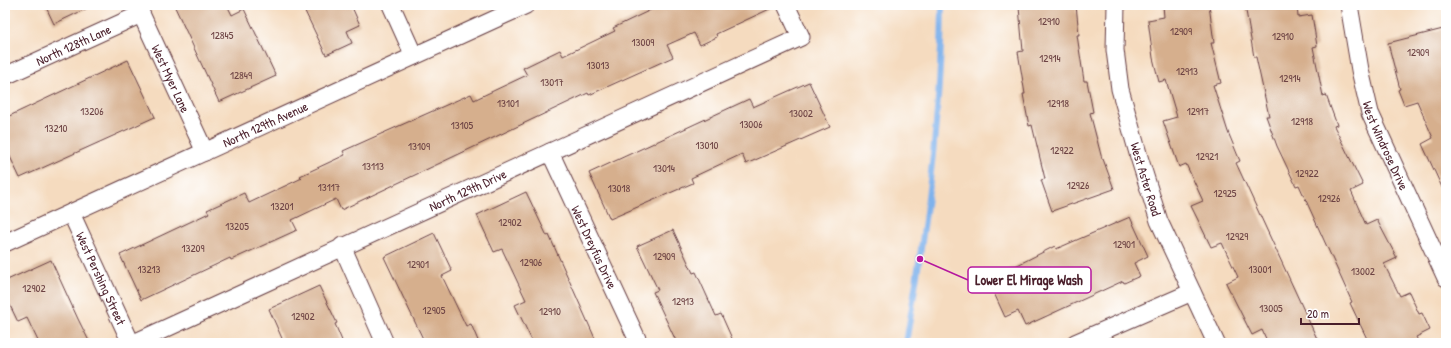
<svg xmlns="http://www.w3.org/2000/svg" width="1451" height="348" font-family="'Patrick Hand',sans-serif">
	<rect width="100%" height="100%" fill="#fff"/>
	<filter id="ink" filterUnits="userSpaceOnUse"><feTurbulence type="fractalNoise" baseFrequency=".025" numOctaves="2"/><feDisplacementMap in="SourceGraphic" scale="8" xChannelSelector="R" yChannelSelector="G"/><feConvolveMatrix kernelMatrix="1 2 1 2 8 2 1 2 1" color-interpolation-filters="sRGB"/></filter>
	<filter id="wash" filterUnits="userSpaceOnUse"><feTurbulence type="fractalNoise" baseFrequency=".012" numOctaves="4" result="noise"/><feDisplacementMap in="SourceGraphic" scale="16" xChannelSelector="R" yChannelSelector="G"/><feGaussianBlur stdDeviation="0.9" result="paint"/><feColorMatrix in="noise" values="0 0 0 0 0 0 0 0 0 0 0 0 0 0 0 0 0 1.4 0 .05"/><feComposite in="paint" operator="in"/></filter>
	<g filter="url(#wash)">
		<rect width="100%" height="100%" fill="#f5dbbf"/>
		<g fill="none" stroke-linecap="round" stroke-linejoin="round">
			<path stroke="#7fb2ec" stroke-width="6" d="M906 343C925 231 941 118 942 5"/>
		</g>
		<g id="blocks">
			<g fill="#d6af8d">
				<path d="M45 5H94L54 24Z"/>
				<path d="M174 5H227L232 15 244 9 276 76 219 102Z"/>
				<path d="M302 5H351L360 25 347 31 352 43 326 55Z"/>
				<path d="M661 5 776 6 716 34 717 37 700 45 694 33 667 45 673 57 589 95 588 93 341 210 336 199 292 220 297 230 231 260 230 258 141 300 120 255 209 213 207 210 244 193 249 203 302 178 300 176 345 155 343 151 381 134 471 94 474 100 527 75 523 68 560 50 563 56 615 31 613 28Z"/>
				<path d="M1043 5H1076L1079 35H1077L1084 81H1087L1093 112 1090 113 1102 159H1103L1114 189 1052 211 1041 180 1045 179 1032 125 1029 126 1023 94H1025L1018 52 1023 51 1019 7Z"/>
				<path d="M1163 5H1209L1214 43H1211L1221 83 1213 85 1228 132 1240 161 1236 163 1319 343H1268L1262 330 1252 335 1226 283 1238 277 1222 243 1211 247 1199 222 1191 206 1203 201 1186 164 1179 167 1163 121 1177 117 1166 80 1159 82 1153 58 1148 20 1164 17Z"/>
				<path d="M1245 5H1297L1298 17 1312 15 1317 46 1313 47 1323 96 1326 95 1337 125 1334 126 1363 185 1351 191 1366 225 1377 220 1397 258 1384 264 1400 296 1409 292 1419 314 1422 313 1430 330 1416 337 1419 343H1369L1350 303 1352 302 1299 185 1296 186 1277 146 1266 116H1269L1256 57H1254Z"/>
				<path d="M1443 29 1446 41V196L1422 144 1433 138 1417 101 1404 105 1398 90 1400 89 1388 43Z"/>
				<path d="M128 60 155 117 20 178 5 146V118Z"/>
				<path d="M809 82 830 127 746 164 742 154 691 178 693 183 610 219 589 173 749 99 753 107Z"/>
				<path d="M526 192 547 236 549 235 597 343H533L515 305 526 300 502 249 494 252 477 215Z"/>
				<path d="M1130 217 1148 256 1134 263 1140 276 1124 283 1123 281 1025 326 1018 311 1005 317 988 280 1055 246 1056 249Z"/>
				<path d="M673 230 693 273 696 272 716 316 721 314 734 343H677L653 292 658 290 637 246Z"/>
				<path d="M434 233 452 271 442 276 466 326 471 324 479 343H425L384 257Z"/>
				<path d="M51 260 78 319 90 343H39L27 318 18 322 5 295V281Z"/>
				<path d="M319 286 337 323 335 324 343 343H284L269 309Z"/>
			</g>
		</g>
	</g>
	<g filter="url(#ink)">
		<use href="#blocks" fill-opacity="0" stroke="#643b41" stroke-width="1"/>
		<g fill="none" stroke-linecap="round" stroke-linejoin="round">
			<g stroke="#643b41" stroke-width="19">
				<g id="minor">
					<path id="s1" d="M137 5 205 152"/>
					<path d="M391 5 414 56"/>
					<path id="s2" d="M1116 5 1115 50 1120 89 1139 157 1159 221 1216 343"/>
					<path id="s3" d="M1349 5 1360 70 1370 113 1446 278"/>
					<path id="s4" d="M5 76 141 14"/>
					<path id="s5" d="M550 152 639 343"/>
					<path id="s6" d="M71 213 131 343"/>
					<path id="s7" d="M5 243 526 5"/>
					<path d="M342 246 385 343"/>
					<path id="s8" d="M134 343 801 37 786 5"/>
					<path d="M1075 343 1192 292"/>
				</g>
			</g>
			<use href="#minor" stroke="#fff" stroke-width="17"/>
		</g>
	</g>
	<g text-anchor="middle" stroke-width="4" stroke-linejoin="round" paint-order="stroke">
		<g font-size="11" fill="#6d4344">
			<text x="1049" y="25">12910</text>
			<text x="1181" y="35">12909</text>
			<text x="222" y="39">12845</text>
			<text x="1283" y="40">12910</text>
			<text x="643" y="46">13009</text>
			<text x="1418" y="56">12909</text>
			<text x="1050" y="62">12914</text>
			<text x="598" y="69">13013</text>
			<text x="1187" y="75">12913</text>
			<text x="241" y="79">12849</text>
			<text x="1290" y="82">12914</text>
			<text x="552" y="86">13017</text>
			<text x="508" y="107">13101</text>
			<text x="1058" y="107">12918</text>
			<text x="92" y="115">13206</text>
			<text x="1198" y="115">12917</text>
			<text x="801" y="117">13002</text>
			<text x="1302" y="125">12918</text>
			<text x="751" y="128">13006</text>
			<text x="462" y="129">13105</text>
			<text x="56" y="132">13210</text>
			<text x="707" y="149">13010</text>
			<text x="419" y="150">13109</text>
			<text x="1062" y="154">12922</text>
			<text x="1207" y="160">12921</text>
			<text x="373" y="170">13113</text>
			<text x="664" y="172">13014</text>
			<text x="1307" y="177">12922</text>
			<text x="1078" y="189">12926</text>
			<text x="329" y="191">13117</text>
			<text x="619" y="192">13018</text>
			<text x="1225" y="197">12925</text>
			<text x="1329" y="202">12926</text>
			<text x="282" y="210">13201</text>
			<text x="510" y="226">12902</text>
			<text x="237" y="230">13205</text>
			<text x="1237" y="240">12929</text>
			<text x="1124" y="248">12901</text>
			<text x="193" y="252">13209</text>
			<text x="664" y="260">12909</text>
			<text x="531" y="266">12906</text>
			<text x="418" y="268">12901</text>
			<text x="149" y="273">13213</text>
			<text x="1260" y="273">13001</text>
			<text x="1363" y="275">13002</text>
			<text x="34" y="292">12902</text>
			<text x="683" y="305">12913</text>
			<text x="1271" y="312">13005</text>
			<text x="434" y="314">12905</text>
			<text x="550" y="315">12910</text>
			<text x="303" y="320">12902</text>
		</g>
		<g font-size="13" fill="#4a1f2b" stroke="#fff">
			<text dy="5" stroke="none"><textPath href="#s4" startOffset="75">North 128th Lane</textPath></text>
			<text dy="5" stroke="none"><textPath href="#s1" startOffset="81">West Myer Lane</textPath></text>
			<text dy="5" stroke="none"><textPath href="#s7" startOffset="286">North 129th Avenue</textPath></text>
			<text dy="5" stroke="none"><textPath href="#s3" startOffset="146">West Windrose Drive</textPath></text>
			<text dy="5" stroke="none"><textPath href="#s2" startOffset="178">West Aster Road</textPath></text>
			<text dy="5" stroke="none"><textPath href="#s8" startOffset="367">North 129th Drive</textPath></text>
			<text dy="5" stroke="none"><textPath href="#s5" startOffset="105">West Dreyfus Drive</textPath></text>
			<text dy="5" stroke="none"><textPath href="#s6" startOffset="72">West Pershing Street</textPath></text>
		</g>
	</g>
	<path fill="none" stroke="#b5179e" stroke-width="1.5" d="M920 259L968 280"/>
	<circle fill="#b5179e" stroke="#fff" stroke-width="1.5" cx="920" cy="259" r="4"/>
	<rect fill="#fff" stroke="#b5179e" stroke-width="1.5" x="968" y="267" width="123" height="26" rx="4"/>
	<g font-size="14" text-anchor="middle" font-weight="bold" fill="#4a1f2b">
		<text x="1029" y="285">Lower El Mirage Wash</text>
	</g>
	<rect width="1451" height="348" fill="none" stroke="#fff" stroke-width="20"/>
	<path d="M1301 318v6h58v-6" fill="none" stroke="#4a1f2b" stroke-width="2"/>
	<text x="1307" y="318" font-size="12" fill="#4a1f2b" stroke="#ffffff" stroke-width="3" paint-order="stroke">20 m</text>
</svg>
